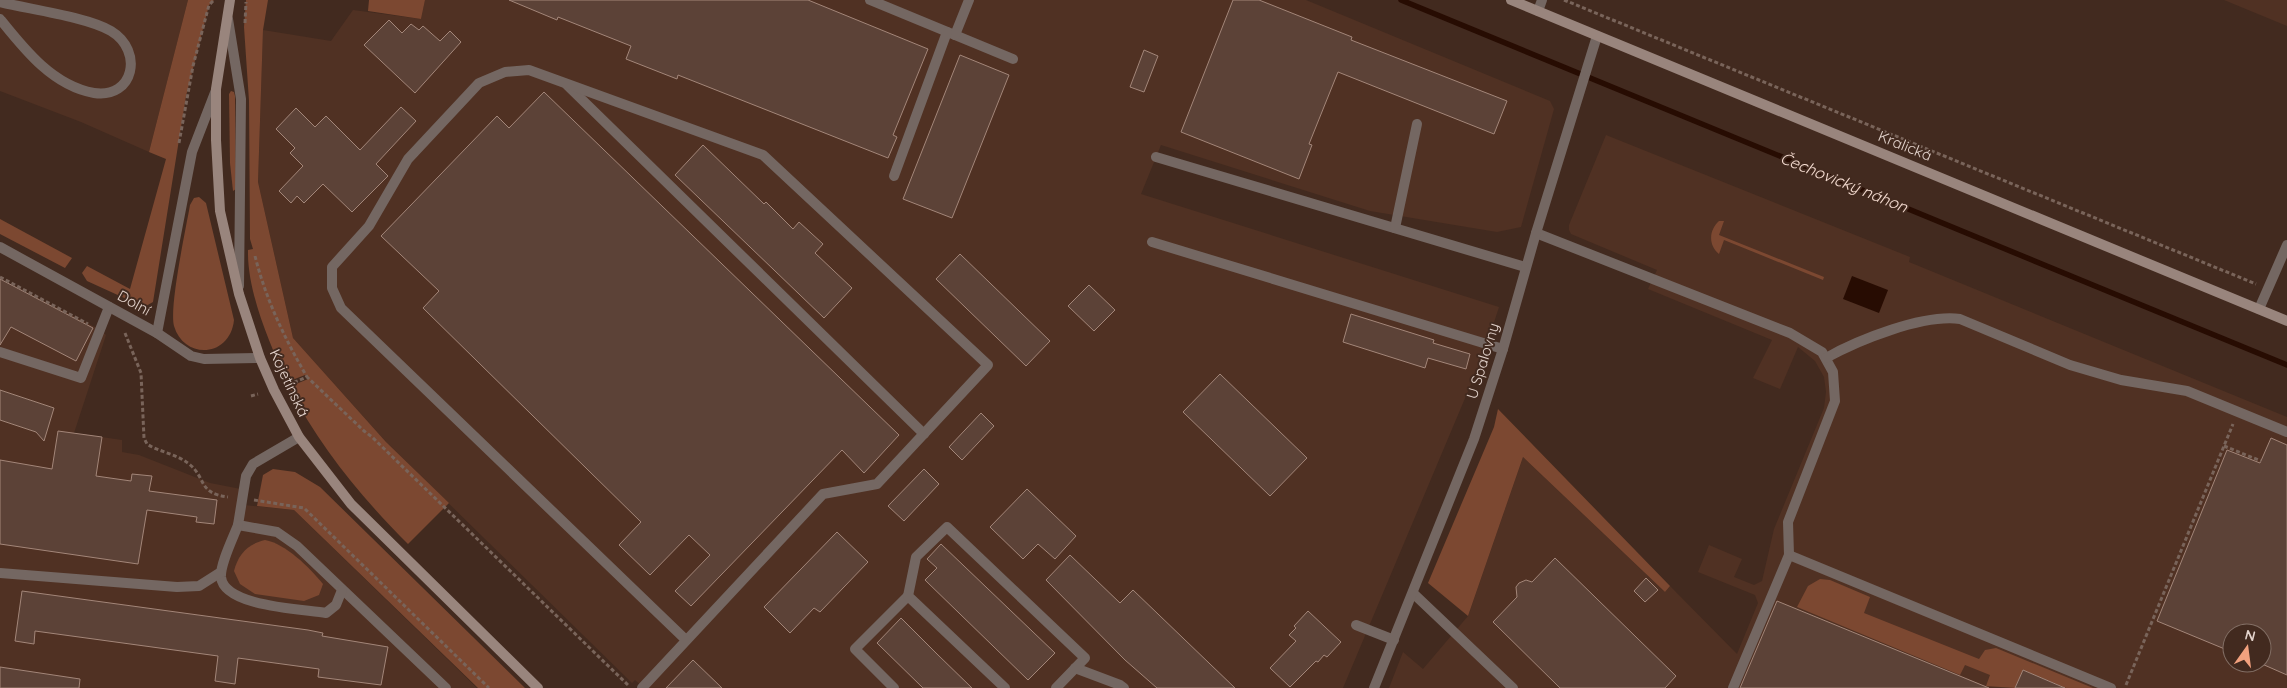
<svg xmlns="http://www.w3.org/2000/svg" width="2287" height="688" font-family="Quicksand,sans-serif">
	<rect width="100%" height="100%" fill="#422a1f"/>
	<g fill="#503123" fill-rule="evenodd">
		<path d="M0 0H188L149 152 81 122 0 91Z"/>
		<path d="M425 0H1306L1550 101 1554 109 1521 227 1497 232 1370 211 1161 145 1141 194 1499 307 1474 384H1471L1343 688H644L635 680 632 683 386 442 293 338 258 182 263 30 331 41 353 10 421 19Z"/>
		<path d="M2224 0H2287V26Z"/>
		<path d="M1606 135 1910 257 1909 262 2287 417V688H1389L1403 652 1423 669 1468 616 1523 457 1665 592 1670 586 1737 654 1758 603 1755 595 1698 572 1709 545 1742 559 1734 577 1754 585 1762 581 1774 529 1824 408 1826 392 1824 377 1815 361 1798 347 1780 389 1753 378 1772 340 1648 289 1657 270 1571 234 1569 230V225ZM2232 633H2262V663H2232Z"/>
		<path d="M0 279 101 330 106 335 74 433 122 440V452L139 455 210 483 246 490 244 505 294 510 477 688H0Z"/>
	</g>
	<g fill="#7c4831">
		<path d="M188 0H214L209 5 186 96 153 302 144 307 87 281 82 273 87 266 130 289 166 159 149 152Z"/>
		<path d="M246 0H268L263 30 258 182 293 338 386 442 449 503 408 544C361 497 319 446 289 387L308 379 305 375 287 382C270 344 247 292 248 250L253 249 250 239 249 101 244 27Z"/>
		<path d="M369 0H425L421 19 368 11Z"/>
		<path d="M231 91 234 92 235 96 236 189 233 191 230 163 229 94Z"/>
		<path d="M199 197 206 203 234 320C230 358 184 360 174 326 169 307 186 228 190 205L194 198Z"/>
		<path d="M0 219 72 258 65 268 0 234Z"/>
		<path d="M1719 221H1724L1719 235 1824 277 1823 280 1724 240 1719 254C1708 245 1709 230 1719 221Z"/>
		<path d="M1498 409 1670 586 1665 592 1523 457 1468 616 1428 583 1494 427Z"/>
		<path d="M273 469 295 472 320 487 525 688H478L294 510 257 506 263 475Z"/>
		<path d="M265 540C286 544 309 567 323 584L319 595 304 601 255 594 240 584 234 571C238 555 247 544 265 540Z"/>
		<path d="M1820 579 1830 580 1870 597 1864 613 1979 659 1985 650 1996 648 2093 688H2066L2023 670 2015 688 1986 686 1990 675 1965 665 1960 675 1797 607 1808 586Z"/>
	</g>
	<path fill="#270c02" d="M1852 276 1888 290 1879 313 1843 299Z"/>
	<g fill="none" stroke-linecap="round" stroke-linejoin="round">
		<path stroke="#270c02" stroke-width="5.5" d="M1401 0 2287 365"/>
	</g>
	<g fill="#5c4237" stroke="#a38679">
		<path d="M509 0H808L928 49 893 135 897 137 888 158 678 75 677 79 626 59 631 46 558 17 557 20Z"/>
		<path d="M1233 0H1259L1352 37 1351 40 1507 101 1494 134 1338 72 1309 144 1312 145 1299 179 1181 132Z"/>
		<path d="M389 20 402 33 411 24 419 30 423 26 440 41 450 31 461 42 415 93 364 45Z"/>
		<path d="M1144 50 1158 56 1144 92 1130 87Z"/>
		<path d="M960 55 1009 75 952 218 903 199Z"/>
		<path d="M544 92 899 435 864 473 842 450 691 606 675 591 710 555 689 535 650 575 619 545 641 522 423 308 439 291 381 236 497 116 509 128Z"/>
		<path d="M401 107 416 121 376 164 388 176 352 212 323 184 304 203 297 196 291 203 279 191 303 166 290 153 295 148 276 129 296 108 315 127 326 116 360 150Z"/>
		<path d="M703 145 764 204 766 202 793 229 799 222 823 244 815 253 852 288 824 318 675 175Z"/>
		<path d="M960 254 1050 341 1026 366 936 279Z"/>
		<path d="M0 279 93 328 76 361 11 327 0 345Z"/>
		<path d="M1089 285 1115 310 1094 331 1068 306Z"/>
		<path d="M1351 314 1434 340 1433 343 1470 354 1466 369 1428 358 1425 368 1343 342Z"/>
		<path d="M1220 374 1307 458 1270 496 1183 412Z"/>
		<path d="M0 390 54 408 44 441 36 432 0 420Z"/>
		<path d="M981 413 994 426 962 460 949 447Z"/>
		<path d="M58 431 102 437 96 476 131 481 132 474 152 476 149 491 217 500 214 524 196 522 197 517 147 510 138 564 0 544V460L52 469Z"/>
		<path d="M2271 438 2287 445V675L2262 664V633H2232V652L2157 621 2227 450 2260 463Z"/>
		<path d="M924 469 939 484 904 521 888 506Z"/>
		<path d="M1027 489 1076 536 1055 559 1038 544 1023 559 990 527Z"/>
		<path d="M837 532 868 562 820 612 814 608 790 633 764 607Z"/>
		<path d="M941 544 1055 653 1028 680 925 580 937 568 927 559Z"/>
		<path d="M1070 555 1120 603 1133 590 1235 688H1157L1125 660 1046 580Z"/>
		<path d="M1555 558 1676 676 1665 688H1560L1493 622 1517 597 1516 587 1519 583 1526 580 1532 582Z"/>
		<path d="M1646 578 1658 590 1645 602 1634 591Z"/>
		<path d="M22 591 308 630 323 633 322 636 388 647 381 685 318 677 319 669 238 658 235 684 215 681 218 656 35 631 34 644 15 641Z"/>
		<path d="M1777 601 1989 688H1740Z"/>
		<path d="M1308 611 1341 642 1327 657 1324 655 1318 662 1316 661 1290 687 1270 668 1296 641 1289 635 1296 628 1294 626Z"/>
		<path d="M901 618 937 654 972 688H923L877 643Z"/>
		<path d="M693 660 722 688H666Z"/>
		<path d="M0 667 80 679 79 688H0Z"/>
		<path d="M2023 670 2065 688H2015Z"/>
	</g>
	<g fill="none" stroke-linecap="round" stroke-linejoin="round">
		<g stroke="#79645a" stroke-width="3" stroke-dasharray="4 2.5" stroke-linecap="butt">
			<path d="M1564 0 2256 284"/>
			<path d="M245 23 246 2"/>
			<path d="M179 143 193 66 209 5 214 0"/>
			<path d="M255 256C266 300 285 339 307 377"/>
			<path d="M0 277 88 324"/>
			<path d="M125 333 141 373 144 438 147 444C159 452 177 454 189 464 207 478 197 493 228 497"/>
			<path d="M288 385 307 377 364 431 372 437 629 686"/>
			<path d="M251 396 258 394"/>
			<path d="M2224 446 2261 461"/>
			<path d="M254 500 304 508 489 688"/>
			<path d="M2126 685 2233 424"/>
		</g>
		<g stroke="#746762" stroke-width="10">
			<path d="M870 0 1013 59"/>
			<path d="M0 2C28 9 88 17 111 31 144 51 134 99 94 93 53 86 24 49 0 19"/>
			<path d="M1538 11 1542 0"/>
			<path d="M228 19 241 99 239 286"/>
			<path d="M955 35 969 0"/>
			<path d="M567 85 924 434"/>
			<path d="M1156 157 1525 267"/>
			<path d="M894 176 947 32"/>
			<path d="M1395 228 1417 124"/>
			<path d="M1536 233 1790 333 1822 352 1833 372 1835 401 1788 522 1789 555 1733 688"/>
			<path d="M1152 242 1503 349"/>
			<path d="M2259 309 2287 245"/>
			<path d="M157 333 192 152 216 90"/>
			<path d="M0 352 81 378 109 307"/>
			<path d="M1826 358C1858 340 1923 314 1960 319L2070 365 2121 380 2187 391 2287 432"/>
			<path d="M299 437 253 464 246 476 238 525 277 532 297 546 446 688"/>
			<path d="M238 525C233 538 220 564 221 577 224 607 303 609 326 613L336 605 342 590"/>
			<path d="M1789 555 2111 688"/>
			<path d="M0 573 177 587 199 586 221 572"/>
			<path d="M1413 593 1513 688"/>
			<path d="M1356 625 1394 640"/>
			<path d="M1075 668 1120 685 1124 688"/>
			<path d="M642 688 823 494 877 484 988 365 763 155 529 70 505 72 479 83 408 159 369 226 332 267V288L341 308 686 640"/>
			<path d="M894 688 855 649 908 596"/>
			<path d="M1005 688 908 596 916 557 947 527 1085 658 1056 688"/>
		</g>
		<g stroke="#746762" stroke-width="10">
			<path d="M0 247 157 333 191 356 204 359 260 358"/>
			<path d="M1374 688 1474 439 1503 349 1536 233 1597 36"/>
		</g>
		<g stroke="#99857d" stroke-width="10">
			<path d="M230 0 216 89V140L220 211 239 294 260 358 274 390 299 437 351 504 538 688"/>
			<path d="M1511 0 2287 321"/>
		</g>
	</g>
	<g text-anchor="middle" stroke-width="4" stroke-linejoin="round" paint-order="stroke">
		<g font-size="15" fill="#e3d3cc" stroke="#422a1f">
			<text transform="translate(1905 146) rotate(22)" y="5">Kralická</text>
			<text transform="translate(134 303) rotate(29)" y="5">Dolní</text>
			<text transform="translate(1483 361) rotate(-73)" y="5">U Spalovny</text>
			<text transform="translate(289 383) rotate(65)" y="5">Kojetínská</text>
		</g>
		<g font-size="16" font-style="italic" fill="#f7ded3" stroke="#422a1f">
			<text transform="translate(1844 182) rotate(22)" y="6">Čechovický náhon</text>
		</g>
	</g>
	<g transform="translate(2247 648) rotate(14)"><circle r="24" fill="#422a1f" stroke="#826e64"/>
	<path d="M0-4L9 19L0 12L-9 19Z" fill="#f2a17e"/>
	<text y="-8" font-size="14" font-weight="bold" text-anchor="middle" fill="#e3d3cc">N</text>
	</g>
</svg>
